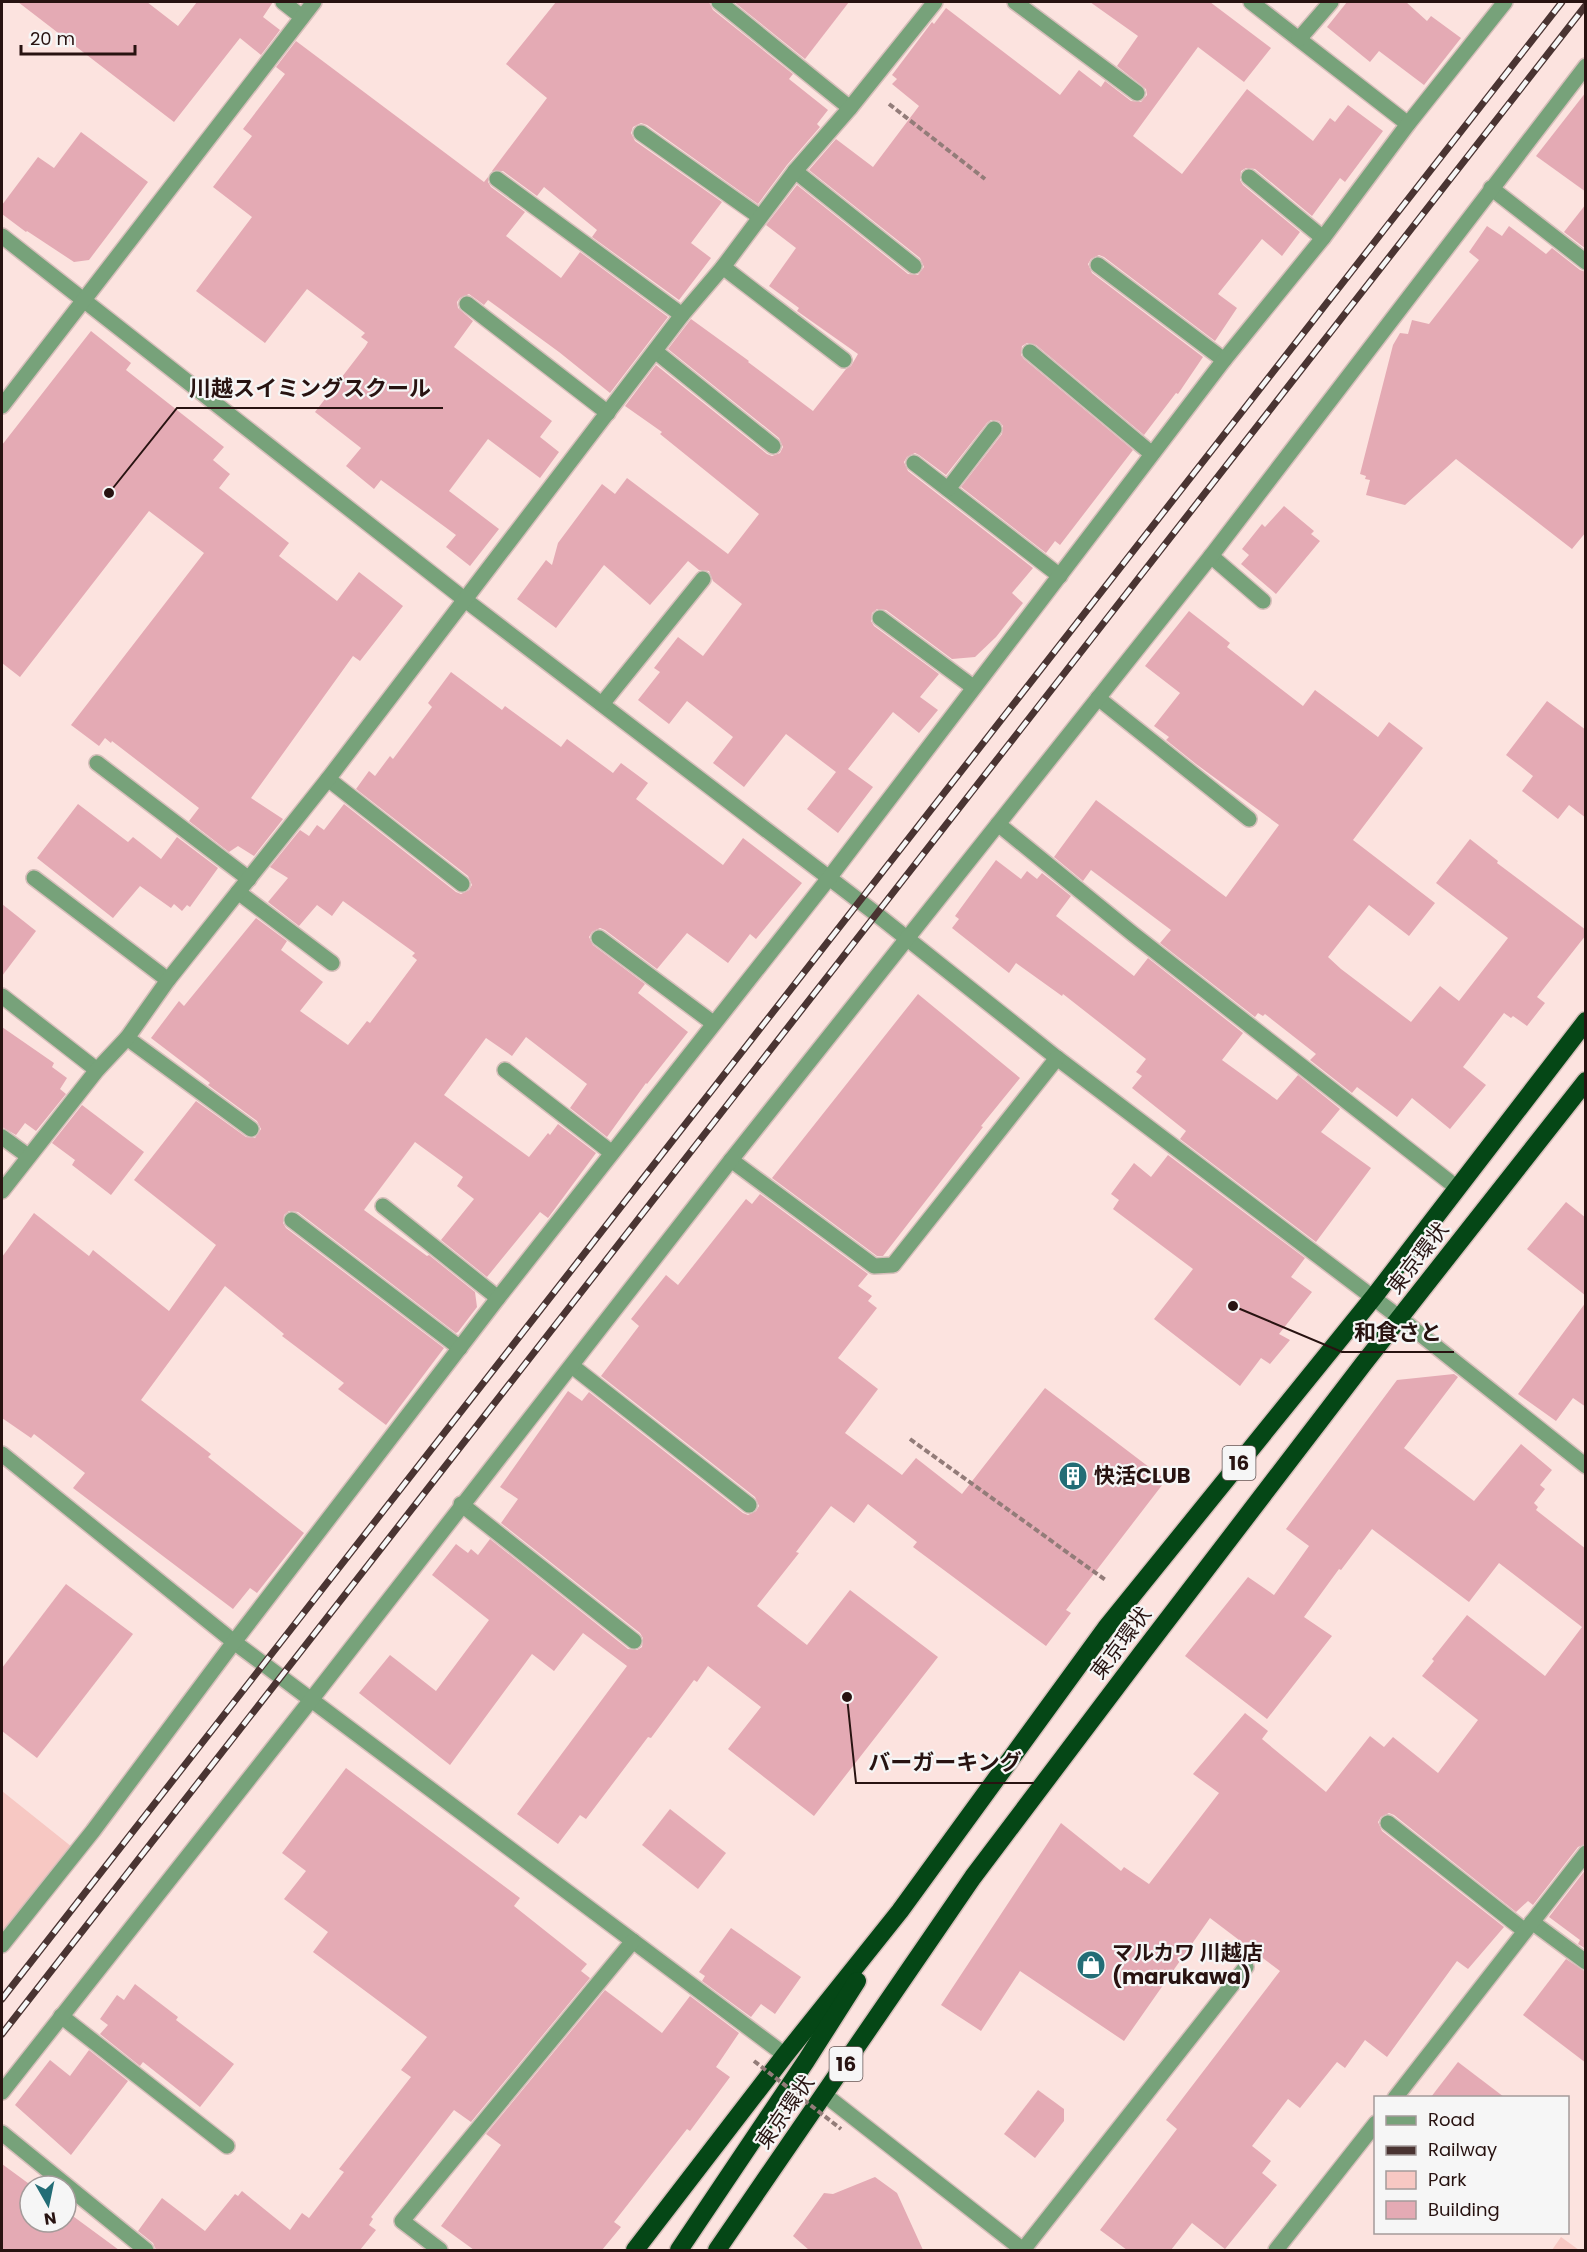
<svg xmlns="http://www.w3.org/2000/svg" width="1587" height="2252" font-family="Poppins,'Noto Sans JP',sans-serif">
	<rect width="100%" height="100%" fill="#fce3df"/>
	<g fill="#f7c8c3">
		<path d="M2 1791 72 1847 2 1937Z"/>
		<path d="M1561 2237 1579 2250H1552Z"/>
	</g>
	<g fill="#e4aab4">
		<path d="M18 2H147L178 26 197 2H273L263 17 280 30 261 55 240 38 174 122Z"/>
		<path d="M556 2H709L713 10 793 74 789 79 828 110 817 124 820 127 787 165 758 204 647 125 641 123 633 127 631 133 635 141 722 202 691 243 711 258 679 300 592 237 597 230 544 187 537 196 503 171H492L547 98 506 64Z"/>
		<path d="M734 2H849L805 59Z"/>
		<path d="M1090 2H1210L1271 48 1244 82 1198 47 1133 136 1182 174 1247 89 1313 141 1330 118 1335 122 1348 105 1383 131 1345 182 1340 178 1312 216 1255 169 1246 168 1241 171 1240 180 1243 185 1300 232 1282 256 1262 239 1218 294 1237 308 1215 341 1104 257 1099 255 1091 259 1088 264 1092 273 1203 357 1178 394 1176 393 1144 435 1036 345 1027 343 1022 346 1021 355 1024 359 1133 450 1060 545 1055 541 1046 553 961 487 1002 434 1003 426 999 421 991 420 987 423 946 475 919 455 915 453 907 457 904 462 908 471 1033 568 1012 593 1023 603 996 637 975 657 952 659 886 610 877 609 872 613 871 621 874 626 939 674 920 697 938 710 919 733 893 712 848 769 873 787 838 833 807 809 836 772 786 734 744 787 713 763 733 737 687 701 669 724 638 700 660 672 654 668 678 637 703 656 742 604 713 581 709 571 699 570 688 561 650 605 604 565 556 628 517 599 546 560 552 565 558 543 602 484 615 494 627 478 728 554 759 514 660 434 662 432 625 406 656 365 767 454 772 456 780 453 783 447 779 438 668 349 691 319 749 361 748 362 813 411 846 369 851 366 858 354 797 311 799 308 769 286 796 248 766 225 797 185 908 274 918 275 924 267 920 258 809 170 836 139 873 167 919 106 892 84 897 79 892 75 932 22 934 24 946 8 1060 95 1079 70 1101 87 1105 81 1131 101 1141 102 1147 95 1146 89 1117 66 1138 36Z"/>
		<path d="M1347 2H1406L1427 21 1431 16 1461 38 1424 85 1379 51 1370 62 1327 27Z"/>
		<path d="M296 41 484 182 488 177V182L491 187 525 212 506 236 561 278 580 252 668 317 610 393 559 352 488 300 484 305 469 294 460 298 457 302 458 308 473 321 454 347 552 421 540 437 559 452 540 478 488 439 449 491 499 529 470 566 446 547 456 535 381 480 374 489 346 466 361 448 315 412 365 347 368 342 361 337 365 333 307 289 265 343 196 291 252 217 213 187 252 136 243 129 285 74 276 67Z"/>
		<path d="M1586 92V192L1536 156Z"/>
		<path d="M81 132 148 182 89 260 74 262 27 231 26 232 2 214V205L38 157 54 168Z"/>
		<path d="M1586 204V249L1564 232Z"/>
		<path d="M1487 226 1502 236 1509 226 1546 254 1552 248 1580 270 1586 272V532L1572 549 1456 459 1405 505 1366 495 1370 480 1365 479 1366 476 1360 474 1393 345 1400 333 1408 334 1412 320 1429 324 1479 260 1469 252Z"/>
		<path d="M91 331 131 363 126 370 224 447 213 460 230 474 219 488 289 543 279 556 337 601 359 572 403 606 360 661 353 656 251 798 283 819 254 856 238 846 229 852 189 821 199 808 112 741 111 743 105 738 99 746 71 725 204 553 149 511 20 677 2 663V445Z"/>
		<path d="M1284 506 1314 531 1311 534 1320 541 1276 594 1241 564 1249 555 1242 549 1262 524 1265 527Z"/>
		<path d="M1189 611 1230 643 1227 647 1303 706 1315 690 1378 737 1389 722 1423 748 1353 840 1435 903 1409 936 1369 905 1328 957 1341 969 1411 1022 1440 986 1459 1001 1508 938 1436 883 1470 839 1498 861 1497 863 1586 930V935L1537 997 1545 1003 1527 1026 1513 1016 1511 1018 1504 1013 1463 1067 1486 1085 1450 1129 1412 1098 1397 1117 1357 1087 1352 1093 1310 1060 1316 1054 1265 1014 1263 1016 1258 1013 1255 1017 1160 943 1171 930 1091 870 1083 881 1054 857 1096 800 1226 897 1279 825 1196 764 1166 740 1169 737 1154 726 1180 693 1145 666Z"/>
		<path d="M451 672 502 710 505 706 561 747 567 739 613 773 621 763 648 783 636 799 723 865 743 838 802 883 756 939 750 934 728 963 687 933 657 969 605 930 600 928 592 932 589 937 593 945 645 984 638 993 688 1032 647 1084 646 1083 607 1137 570 1108 587 1084 526 1037 512 1056 486 1038 444 1095 529 1157 548 1133 550 1135 558 1124 596 1153 548 1218 540 1212 487 1277 441 1240 474 1199 457 1186 463 1177 415 1142 364 1210 427 1256 429 1255 475 1292 477 1307 458 1332 456 1333 298 1212 289 1211 284 1215 283 1223 286 1228 444 1348 386 1425 338 1389 344 1383 282 1336 284 1334 225 1286 141 1400 211 1454 208 1457 304 1533 257 1593 250 1588 233 1609 73 1488 85 1473 34 1434 31 1438 2 1418V1257L34 1213 89 1256 93 1250 169 1311 216 1245 134 1180 196 1101 246 1137 255 1138 261 1129 257 1121 208 1085 210 1083 151 1038 179 1001 184 1006 256 918 287 941 281 950 323 982 300 1011 348 1045 367 1021 370 1023 417 960 412 956 415 953 343 901 332 916 317 905 299 926 268 902 288 878 270 867 300 830 309 836 317 825 324 830 344 804 456 892 461 894 469 890 472 885 468 876 356 789 369 771 375 776 390 756 393 759 432 707 428 703Z"/>
		<path d="M1547 701 1586 730V818L1569 805 1558 819 1522 791 1533 776 1506 755Z"/>
		<path d="M78 804 128 842 133 837 161 859 177 837 218 868 190 907 187 905 182 911 174 904 171 908 140 886 113 918 37 858Z"/>
		<path d="M996 860 1021 879 1027 871 1037 879 1042 873 1071 896 1056 916 1134 976 1148 958 1243 1033 1222 1060 1277 1100 1298 1075 1340 1109 1321 1132 1371 1168 1316 1242 1180 1139 1186 1131 1132 1088 1142 1076 1136 1072 1146 1059 1063 994 1062 996 1016 963 1009 973 952 928 959 919 955 916Z"/>
		<path d="M2 904 36 931 2 976Z"/>
		<path d="M918 994 1020 1078 981 1126 983 1127 883 1256H877L772 1178Z"/>
		<path d="M2 1027 54 1063 52 1067 67 1078 60 1089 66 1094 36 1131 25 1123 16 1135 2 1127Z"/>
		<path d="M82 1105 144 1152 111 1195 72 1165 75 1160 52 1143Z"/>
		<path d="M1168 1155 1305 1258 1291 1277 1312 1292 1279 1334 1290 1340 1270 1364 1261 1358 1240 1386 1154 1319 1193 1269 1113 1209 1119 1200 1111 1194 1134 1163 1151 1177Z"/>
		<path d="M760 1194 868 1274 858 1286 872 1296 868 1301 877 1308 838 1358 878 1389 845 1433 902 1475 916 1458 962 1494 1045 1388 1166 1480 1066 1610 1071 1613 1046 1646 913 1547 917 1542 868 1504 854 1523 831 1506 796 1552 799 1553 757 1606 807 1645 850 1590 938 1657 814 1816 728 1749 761 1707 708 1666 697 1682 694 1680 651 1738 648 1737 586 1819 580 1815 558 1844 517 1814 627 1666 583 1633 554 1671 532 1654 450 1765 359 1693 390 1655 436 1691 489 1620 432 1575 456 1544 468 1553 471 1549 478 1555 490 1539 628 1649 637 1650 642 1647 643 1638 640 1633 501 1523 518 1499 500 1487 568 1391 582 1401 589 1392 743 1513 748 1515 756 1511 759 1506 755 1497 601 1376 639 1326 631 1319 666 1275 678 1285 746 1199 752 1204Z"/>
		<path d="M1566 1202 1586 1218V1296L1527 1249Z"/>
		<path d="M1586 1302V1407L1573 1398 1556 1421 1518 1394Z"/>
		<path d="M1454 1374 1458 1377 1404 1448 1474 1501 1521 1444 1552 1470 1540 1485 1545 1489 1534 1503 1538 1507 1536 1510 1586 1549V1844L1578 1847 1533 1905 1528 1901 1516 1912 1394 1815 1389 1813 1381 1817 1378 1822 1382 1831 1504 1927 1468 1969 1457 1961 1387 2057 1365 2040 1345 2068 1337 2062 1300 2108 1288 2099 1252 2146 1271 2161 1262 2173 1277 2185 1225 2249 1192 2223 1171 2250H1127L1100 2230 1177 2129 1166 2120 1280 1971 1210 1918 1124 2041 1020 1971 981 2031 941 2005 1061 1823 1121 1871 1124 1867 1149 1884 1219 1793 1193 1774 1245 1713 1268 1731 1262 1739 1326 1792 1370 1736 1384 1747 1393 1737 1438 1773 1478 1720 1422 1676 1434 1661 1432 1659 1467 1615 1545 1676 1582 1627 1499 1563 1469 1602 1372 1529 1341 1570 1339 1569 1304 1617 1332 1636 1267 1719 1185 1656 1248 1577 1274 1595 1309 1546 1286 1529 1397 1380Z"/>
		<path d="M66 1584 133 1634 37 1758 2 1731V1668Z"/>
		<path d="M346 1768 520 1898 514 1906 587 1964 581 1971 590 1978 471 2122 454 2110 371 2217 373 2219 369 2225 376 2230 360 2250H156L153 2243 138 2231 162 2198 205 2231 235 2194 238 2196 242 2191 290 2230 302 2213 309 2218 344 2172 339 2169 411 2077 401 2070 427 2037 313 1952 328 1932 284 1899 306 1871 282 1853Z"/>
		<path d="M670 1809 726 1853 698 1889 642 1845Z"/>
		<path d="M1586 1869V1949L1578 1944 1580 1940 1549 1917Z"/>
		<path d="M731 1928 801 1977 775 2014 761 2004 751 2017 702 1981 705 1976 699 1972Z"/>
		<path d="M1566 1959 1586 1972V2063L1523 2015Z"/>
		<path d="M135 1984 178 2017 176 2020 234 2064 200 2107 143 2062 140 2066 100 2034 108 2025 100 2019 117 1995 124 2000Z"/>
		<path d="M605 1990 662 2033 690 1996 739 2033 716 2067 730 2077 690 2131 687 2129 614 2222 621 2227 602 2250H474L441 2226 501 2145 486 2134Z"/>
		<path d="M89 2050 128 2081 71 2155 15 2105 50 2060 70 2076Z"/>
		<path d="M1458 2062 1504 2097H1431Z"/>
		<path d="M1038 2090 1064 2109V2121L1035 2158 1004 2134Z"/>
		<path d="M2 2164 32 2186H30V2222H66V2211L119 2250H2Z"/>
		<path d="M875 2177 897 2193 923 2250H809L793 2236 824 2193 833 2194Z"/>
	</g>
	<g fill="none" stroke-linecap="round" stroke-linejoin="round">
		<g stroke="#d6beba" stroke-width="18">
			<g id="minor">
				<path d="M283 2 302 17"/>
				<path d="M719 2 850 108"/>
				<path d="M1015 2 1137 93"/>
				<path d="M1251 2 1408 124"/>
				<path d="M1299 39 1331 2"/>
				<path d="M641 133 760 217"/>
				<path d="M795 171 914 266"/>
				<path d="M1249 177 1323 238"/>
				<path d="M497 179 682 315"/>
				<path d="M1491 188 1586 262"/>
				<path d="M2 236 464 599 875 913 1057 1058 1400 1318 1586 1466"/>
				<path d="M1098 265 1224 360"/>
				<path d="M723 267 844 360"/>
				<path d="M467 304 608 413"/>
				<path d="M655 351 773 446"/>
				<path d="M1030 352 1152 454"/>
				<path d="M2 406 314 2"/>
				<path d="M914 463 1060 576"/>
				<path d="M948 489 994 429"/>
				<path d="M1211 556 1263 601"/>
				<path d="M880 618 973 687"/>
				<path d="M1098 698 1249 819"/>
				<path d="M602 704 703 579"/>
				<path d="M97 763 249 879"/>
				<path d="M328 779 462 884"/>
				<path d="M998 824 1133 934 1456 1187"/>
				<path d="M34 878 168 980"/>
				<path d="M238 892 332 963"/>
				<path d="M599 938 713 1023"/>
				<path d="M2 996 97 1070"/>
				<path d="M127 1038 251 1129"/>
				<path d="M505 1070 612 1153"/>
				<path d="M2 1137 28 1156"/>
				<path d="M731 1160 874 1266 893 1265 1057 1058"/>
				<path d="M2 1191 97 1070 127 1038 168 980 328 779 682 315 723 267 795 171 850 108 935 2"/>
				<path d="M383 1206 498 1298"/>
				<path d="M292 1220 460 1348"/>
				<path d="M572 1366 749 1505"/>
				<path d="M2 1454 234 1642 785 2055"/>
				<path d="M461 1504 634 1641"/>
				<path d="M1388 1823 1525 1931"/>
				<path d="M1532 1922 1586 1962"/>
				<path d="M2 1945 93 1831 234 1642 498 1298 829 878 1224 360 1323 238 1408 124 1505 2"/>
				<path d="M61 2016 227 2146"/>
				<path d="M2 2092 311 1700 731 1160 1211 556 1586 66"/>
				<path d="M825 2095 1023 2250 1246 1967"/>
				<path d="M1395 2098 1586 1853"/>
				<path d="M2 2133 146 2250"/>
				<path d="M440 2250 402 2221 633 1941"/>
				<path d="M1276 2250 1376 2123"/>
			</g>
		</g>
		<g stroke="#d6beba" stroke-width="21">
			<g id="highway">
				<path d="M635 2250 785 2055 900 1911 1106 1628 1373 1298 1586 1021"/>
				<path d="M679 2250 806 2061 857 1981"/>
				<path d="M717 2250 973 1877 1142 1653 1364 1363 1586 1081"/>
			</g>
		</g>
		<g stroke="#937c79" stroke-width="4" stroke-dasharray="6 3" stroke-linecap="butt">
			<path d="M889 104 985 179"/>
			<path d="M910 1439 1107 1581"/>
		</g>
		<use href="#minor" stroke="#77a27a" stroke-width="15"/>
		<use href="#highway" stroke="#054716" stroke-width="18"/>
		<g stroke="#4a3432" stroke-width="7">
			<g id="rail">
				<path d="M2 1999 1562 2"/>
				<path d="M2 2034 1586 5"/>
			</g>
		</g>
		<use href="#rail" stroke="#f6f6f6" stroke-width="4.5" stroke-dasharray="14" stroke-linecap="butt"/>
		<path stroke="#937c79" stroke-width="4" stroke-dasharray="6 3" stroke-linecap="butt" d="M754 2061 841 2129"/>
	</g>
	<defs>
		<g id="building-disc" transform="scale(1.5)"><circle r="9.5" fill="#236d76" stroke="#f6f6f6"/><path d="M-4-6H4V6H1V3H-1V6H-4ZM-2.5-4.3h1.7v1.8h-1.7ZM.8-4.3h1.7v1.8H.8ZM-2.5-1h1.7V.8h-1.7ZM.8-1h1.7V.8H.8Z" fill="#fff"/></g>
		<g id="shop-disc" transform="scale(1.5)"><circle r="9.5" fill="#236d76" stroke="#f6f6f6"/><path d="M-5-2.5h2.3a2.7 3.5 0 0 1 5.4 0H5L5.5 6h-11ZM-1.5-2.5h3a1.5 2.3 0 0 0-3 0Z" fill="#fff"/></g>
	</defs>
	<g fill-rule="evenodd">
		<use href="#building-disc" x="1073" y="1476"/>
		<use href="#shop-disc" x="1091" y="1965"/>
	</g>
	<g text-anchor="middle" stroke-width="4.5" stroke-linejoin="round" paint-order="stroke">
		<g fill="#f6f6f6" stroke="#665756" stroke-width="1.5">
			<rect x="1222.5" y="1446" width="33" height="34" rx="4.5"/>
			<rect x="829.5" y="2047" width="33" height="34" rx="4.5"/>
		</g>
		<g font-size="20" font-weight="bold" fill="#281311">
			<text x="1239" y="1470">16</text>
			<text x="846" y="2071">16</text>
		</g>
		<g font-size="21" fill="#281311" stroke="#f6f6f6">
			<text transform="translate(1418 1258) rotate(-52)" y="7">東京環状</text>
			<text transform="translate(1121 1643) rotate(-53)" y="7">東京環状</text>
			<text transform="translate(785 2112) rotate(-55)" y="7">東京環状</text>
		</g>
		<g font-size="21" font-weight="bold" fill="#281311" stroke="#f6f6f6" text-anchor="start">
			<text x="1094" y="1483">快活CLUB</text>
			<text x="1112" y="1960">マルカワ 川越店<tspan x="1112" dy="24">(marukawa)</tspan></text>
		</g>
	</g>
	<path fill="none" stroke="#281311" stroke-width="2" d="M109 493L177 408H443M1233 1306L1342 1352H1454M847 1697L856 1783H1034"/>
	<g fill="#281311" stroke="#f6f6f6" stroke-width="2">
		<circle cx="109" cy="493" r="6"/>
		<circle cx="1233" cy="1306" r="6"/>
		<circle cx="847" cy="1697" r="6"/>
	</g>
	<g font-size="22" text-anchor="middle" font-weight="bold" fill="#281311" stroke="#f6f6f6" stroke-width="4.5" stroke-linejoin="round" paint-order="stroke">
		<text x="310" y="396">川越スイミングスクール</text>
		<text x="1398" y="1340">和食さと</text>
		<text x="945" y="1770">バーガーキング</text>
	</g>
	<rect width="1587" height="2252" fill="none" stroke="#281311" stroke-width="6"/>
	<rect x="1374" y="2096" width="195" height="138" fill="#f6f6f6" stroke="#a49b9a" stroke-width="1.5"/>
	<rect x="1386" y="2116" width="30" height="9" fill="#77a27a" stroke="#a49b9a" stroke-width="1.5"/>
	<text x="1428" y="2126" font-size="18" fill="#281311">Road</text>
	<rect x="1386" y="2146" width="30" height="9" fill="#4a3432" stroke="#a49b9a" stroke-width="1.5"/>
	<text x="1428" y="2156" font-size="18" fill="#281311">Railway</text>
	<rect x="1386" y="2171" width="30" height="18" fill="#f7c8c3" stroke="#a49b9a" stroke-width="1.5"/>
	<text x="1428" y="2186" font-size="18" fill="#281311">Park</text>
	<rect x="1386" y="2201" width="30" height="18" fill="#e4aab4" stroke="#a49b9a" stroke-width="1.5"/>
	<text x="1428" y="2216" font-size="18" fill="#281311">Building</text>
	<g transform="translate(48 2204) rotate(171)"><circle r="28" fill="#f6f6f6" stroke="#a49b9a" stroke-width="1.5"/>
	<path d="M0-4.5L10 22L0 15L-10 22Z" fill="#236d76"/>
	<text y="-9" font-size="16" font-weight="bold" text-anchor="middle" fill="#281311">N</text>
	</g>
	<path d="M21 45v9h114v-9" fill="none" stroke="#281311" stroke-width="3"/>
	<text x="30" y="45" font-size="18" fill="#281311" stroke="#f6f6f6" stroke-width="4.5" paint-order="stroke">20 m</text>
</svg>
